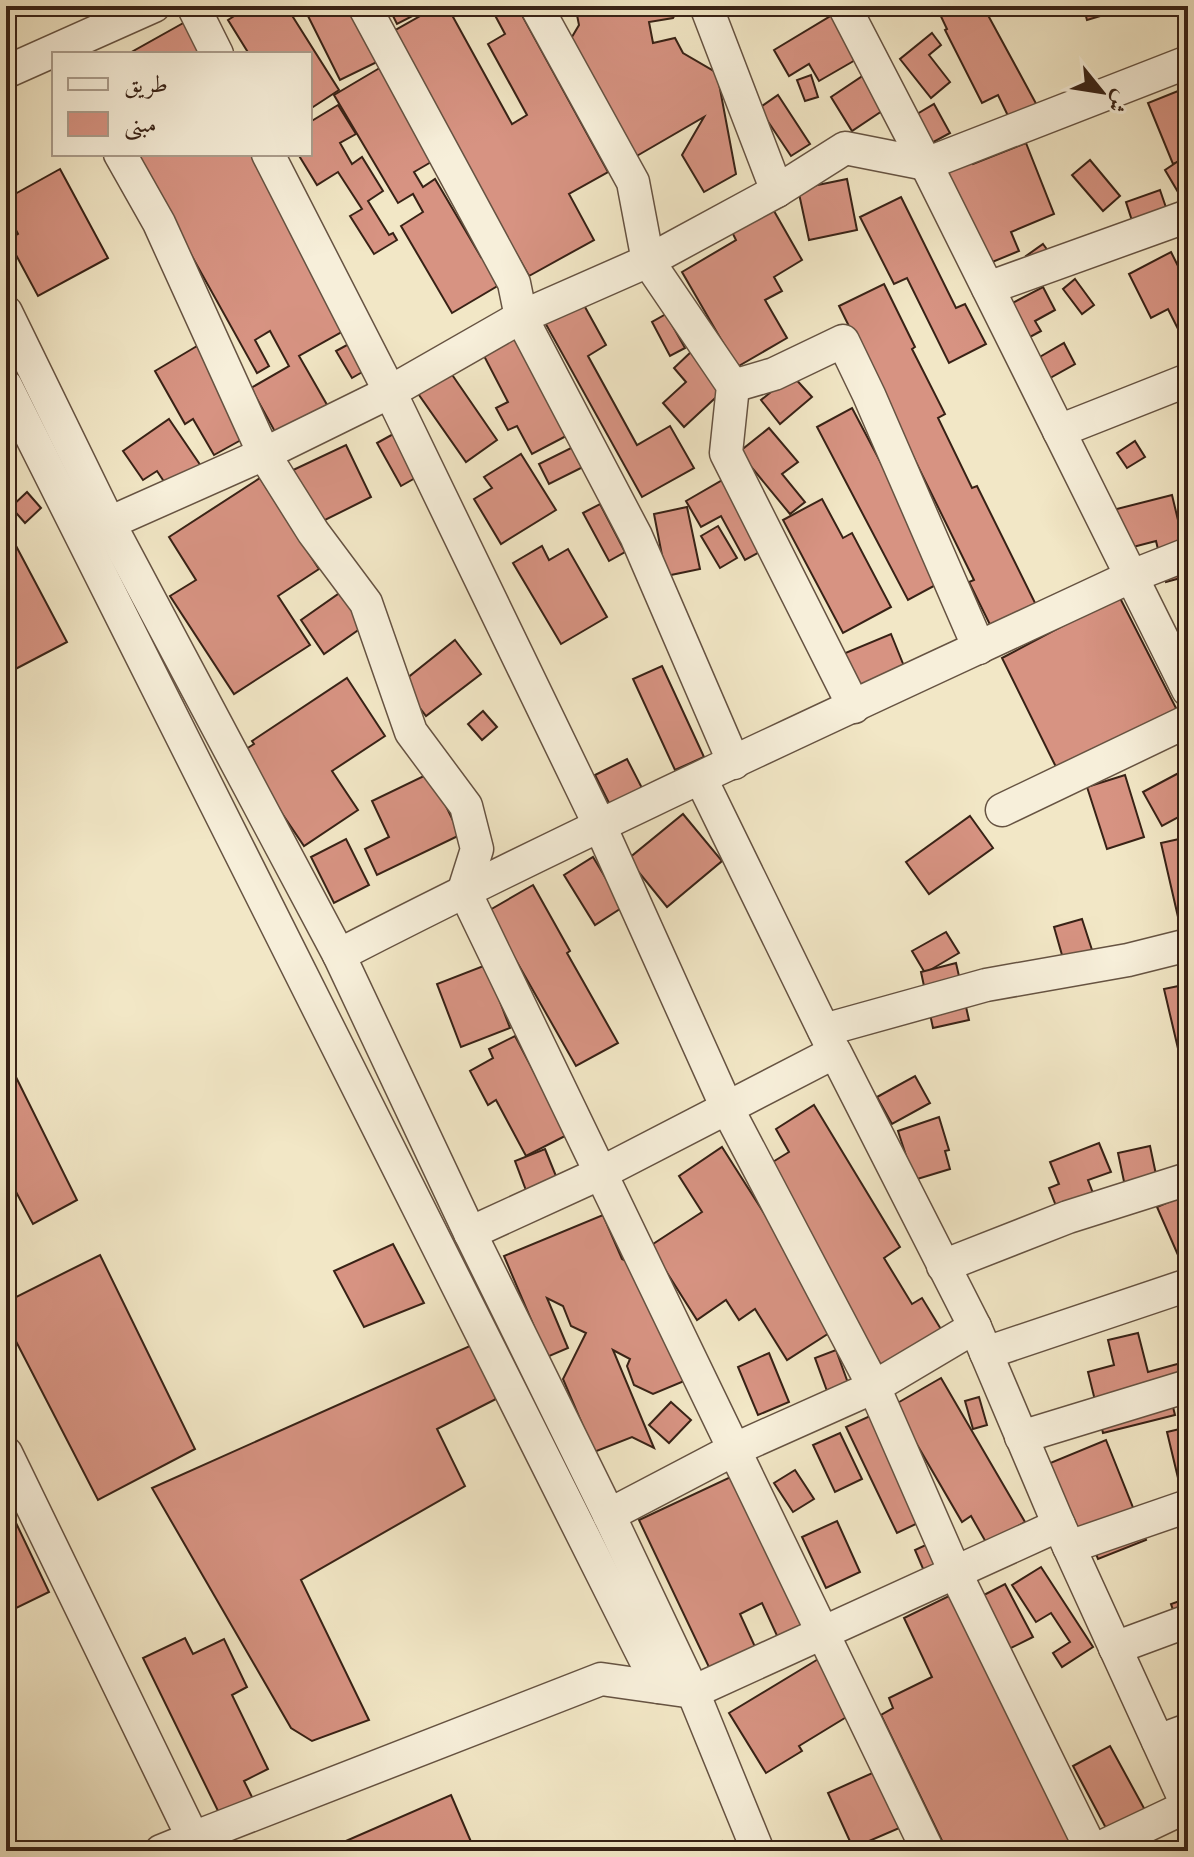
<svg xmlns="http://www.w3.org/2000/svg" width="1194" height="1857" font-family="Cardo,Amiri,serif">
	<rect width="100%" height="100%" fill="#f2e7c6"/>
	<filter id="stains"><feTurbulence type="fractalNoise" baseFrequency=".0025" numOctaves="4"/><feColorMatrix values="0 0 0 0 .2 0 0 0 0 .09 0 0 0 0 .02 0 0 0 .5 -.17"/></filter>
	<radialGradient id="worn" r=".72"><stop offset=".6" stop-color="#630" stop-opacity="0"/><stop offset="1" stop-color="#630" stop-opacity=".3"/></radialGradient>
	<g fill="#d79382" stroke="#382216" stroke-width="2">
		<path d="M6 6H22L6 22Z"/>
		<path d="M250 6H286L339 90 310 109V54H249L228 20Z"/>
		<path d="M303 6H354L381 60 340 80Z"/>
		<path d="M388 6H432L397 24Z"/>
		<path d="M438 6H447L512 124 527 115 488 44 505 34 490 6H517L608 172 569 194 594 240 529 276 516 253 514 254 392 32Z"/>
		<path d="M618 6H680L673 18 649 22 653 43 675 38 683 53 717 73 736 174 704 192 682 155 704 117 635 157 569 42 579 25 577 15Z"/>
		<path d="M936 6H966L967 9 973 6H983L1039 109 1012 124 998 95 982 103 945 30 947 29Z"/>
		<path d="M1083 6H1105L1107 14 1087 20Z"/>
		<path d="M839 11 864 55 819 81 809 64 789 76 774 50Z"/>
		<path d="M194 17 214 54H128Z"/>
		<path d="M932 33 941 45 929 55 950 82 931 98 900 59Z"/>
		<path d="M383 66 438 158 414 172 423 187 435 179 481 257 494 249 511 278 452 313 401 226 423 212 413 194 398 203 334 95Z"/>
		<path d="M867 73 888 107 852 131 831 97Z"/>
		<path d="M811 75 818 97 805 101 797 80Z"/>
		<path d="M1188 87V158L1173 164 1148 103Z"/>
		<path d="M778 95 810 144 791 156 759 108Z"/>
		<path d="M934 104 950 133 928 145 912 117Z"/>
		<path d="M338 105 356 134 340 143 352 164 362 157 383 191 368 201 389 235 393 233 397 240 374 254 350 216 362 209 338 172 317 185 298 154H310V122Z"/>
		<path d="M1026 143 1054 214 1011 232 1019 251 985 265 938 176 972 162 973 164Z"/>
		<path d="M135 154H270L363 320 299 356 330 410 279 439 251 388 289 366 270 331 255 340 269 366 257 373Z"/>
		<path d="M1183 158 1188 166V209L1165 170Z"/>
		<path d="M1090 160 1120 196 1103 211 1072 175Z"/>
		<path d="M60 169 108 258 38 296 8 240 18 234 6 211V199Z"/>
		<path d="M847 179 857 230 809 240 798 189Z"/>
		<path d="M1160 190 1171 222 1136 233 1126 202Z"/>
		<path d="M901 197 956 308 965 304 986 344 949 363 907 278 894 284 860 217Z"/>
		<path d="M770 204 802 260 774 277 782 291 765 300 787 338 737 367 682 272 736 240 730 228Z"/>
		<path d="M1043 244 1054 259 1036 271 1026 256Z"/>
		<path d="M1171 252 1188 286V324L1178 329 1168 309 1151 318 1129 274Z"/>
		<path d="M1075 279 1094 305 1082 314 1063 289Z"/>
		<path d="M884 284 915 347 912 349 945 414 938 418 972 488 977 486 1044 621 999 643 969 582 974 580 839 306Z"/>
		<path d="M1043 287 1055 310 1035 321 1041 331 1019 343 1001 309Z"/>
		<path d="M580 298 606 345 588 356 637 445 670 426 694 468 642 497 543 319Z"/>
		<path d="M666 314 685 348 670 356 652 322Z"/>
		<path d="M518 336 570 434 532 454 517 426 508 430 496 408 508 402 483 354Z"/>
		<path d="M356 340 371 367 352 378 336 351Z"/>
		<path d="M1064 343 1075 364 1043 382 1031 362Z"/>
		<path d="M197 346 250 435 214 455 193 419 185 424 155 371Z"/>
		<path d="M692 351 726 388 684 427 663 403 686 382 674 368Z"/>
		<path d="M444 363 497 440 466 462 412 385Z"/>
		<path d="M792 375 812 397 780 424 761 400Z"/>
		<path d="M852 408 943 581 908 600 817 427Z"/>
		<path d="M169 419 203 469 171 492 157 471 143 480 123 451Z"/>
		<path d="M415 422 424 473 401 486 377 443Z"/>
		<path d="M769 428 798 462 782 474 805 502 790 514 739 452Z"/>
		<path d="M1135 441 1145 457 1127 468 1117 453Z"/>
		<path d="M581 443 591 463 549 484 539 464Z"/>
		<path d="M346 445 371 497 317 524 291 471Z"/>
		<path d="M521 454 556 510 501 544 474 499 492 488 484 477Z"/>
		<path d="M260 478 319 569 278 596 310 645 234 694 170 596 196 580 169 537Z"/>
		<path d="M726 478 765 549 745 560 721 516 701 527 686 501Z"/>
		<path d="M27 492 41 508 25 523 11 507Z"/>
		<path d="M1172 495 1188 562V576L1166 582 1156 541 1110 553 1101 513Z"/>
		<path d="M822 499 843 538 852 533 891 607 843 633 783 520Z"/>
		<path d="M600 504 625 552 609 561 583 513Z"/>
		<path d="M687 507 700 569 666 576 654 514Z"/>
		<path d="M718 526 737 558 720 568 701 536Z"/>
		<path d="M6 527 67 642 6 674Z"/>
		<path d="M542 546 549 560 568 549 607 617 561 644 513 563Z"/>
		<path d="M341 592 364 626 324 654 301 620Z"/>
		<path d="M1119 596 1179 714 1058 771 1002 658Z"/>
		<path d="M1188 625V650L1177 632Z"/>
		<path d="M891 634 912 686 864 706 843 654Z"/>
		<path d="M455 640 481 674 426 716 401 683Z"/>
		<path d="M662 666 704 757 675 770 633 679Z"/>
		<path d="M347 678 385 736 332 771 358 810 304 846 273 800 235 756 254 744 252 741Z"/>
		<path d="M483 711 497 727 482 740 468 724Z"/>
		<path d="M627 759 642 788 610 805 595 775Z"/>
		<path d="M1188 768V812L1162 826 1143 792Z"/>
		<path d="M430 773 460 835 377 875 365 849 389 837 372 801Z"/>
		<path d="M1125 775 1144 837 1107 849 1087 787Z"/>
		<path d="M683 814 722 861 667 907 628 859Z"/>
		<path d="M970 816 993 848 929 894 906 862Z"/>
		<path d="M1188 837V942L1184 943 1161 843Z"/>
		<path d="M346 839 369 885 334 903 311 857Z"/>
		<path d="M593 857 623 907 595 925 564 875Z"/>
		<path d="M533 885 570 951 567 953 618 1043 576 1066 488 911Z"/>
		<path d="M1082 919 1093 953 1064 962 1054 927Z"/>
		<path d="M946 932 959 953 925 973 912 951Z"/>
		<path d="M956 963 969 1020 933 1028 921 972Z"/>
		<path d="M486 965 510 1028 461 1047 437 984Z"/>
		<path d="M1188 984V1055L1180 1057 1164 989Z"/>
		<path d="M515 1036 567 1135 526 1156 496 1100 488 1105 470 1071 493 1058 489 1049Z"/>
		<path d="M6 1057 77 1200 33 1224 6 1173Z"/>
		<path d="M915 1076 930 1103 892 1124 877 1097Z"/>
		<path d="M814 1105 900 1247 884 1258 912 1304 922 1298 950 1344 890 1380 763 1168 789 1152 776 1129Z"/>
		<path d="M939 1117 949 1150 945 1151 950 1169 914 1180 898 1131Z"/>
		<path d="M1099 1143 1111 1172 1088 1180 1101 1214 1065 1229 1049 1188 1059 1184 1050 1162Z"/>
		<path d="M1150 1146 1162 1203 1130 1210 1118 1153Z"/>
		<path d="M722 1147 837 1328 787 1360 755 1309 739 1320 726 1300 697 1320 650 1246 702 1212 679 1176Z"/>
		<path d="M545 1149 558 1181 527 1193 515 1161Z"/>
		<path d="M1178 1198 1188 1221V1278L1157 1207Z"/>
		<path d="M603 1215 622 1259 630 1263 689 1379 653 1394 634 1385 627 1366 630 1359 613 1350 654 1448 632 1437 594 1452 563 1379 586 1333 571 1326 563 1306 547 1298 568 1348 547 1357 504 1256Z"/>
		<path d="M393 1244 424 1303 364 1327 334 1271Z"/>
		<path d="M100 1255 195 1449 98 1500 6 1322V1302Z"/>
		<path d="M1138 1333 1148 1372 1181 1363 1187 1386 1169 1391 1175 1415 1103 1433 1088 1372 1114 1365 1108 1340Z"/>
		<path d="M472 1345 496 1399 437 1429 465 1486 301 1580 369 1720 312 1741 291 1728 152 1488Z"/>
		<path d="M836 1350 848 1383 827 1391 815 1358Z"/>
		<path d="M769 1353 789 1402 758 1415 738 1367Z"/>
		<path d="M941 1378 1025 1522 987 1544 971 1516 962 1522 894 1405Z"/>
		<path d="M979 1397 987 1425 973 1429 965 1401Z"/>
		<path d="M671 1402 691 1420 669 1443 649 1425Z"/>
		<path d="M870 1416 918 1523 897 1533 846 1427Z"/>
		<path d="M1188 1427V1480L1179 1482 1167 1432Z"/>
		<path d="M840 1433 862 1479 835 1492 813 1445Z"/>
		<path d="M1106 1440 1146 1540 1098 1559 1091 1542 1076 1548 1043 1466Z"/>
		<path d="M795 1470 814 1499 793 1512 774 1483Z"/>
		<path d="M737 1474 809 1626 779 1640 762 1603 740 1614 762 1662 717 1684 639 1520Z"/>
		<path d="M6 1502 49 1592 6 1613Z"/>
		<path d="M837 1521 860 1572 826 1588 802 1537Z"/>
		<path d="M932 1542 941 1563 924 1571 915 1550Z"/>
		<path d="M1041 1567 1093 1647 1062 1667 1053 1653 1070 1642 1051 1613 1036 1622 1012 1585Z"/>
		<path d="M1005 1584 1033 1637 1009 1649 982 1596Z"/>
		<path d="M953 1594 1076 1851H947L881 1715 893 1708 889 1698 932 1677 904 1618Z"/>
		<path d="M1188 1598V1634L1182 1636 1171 1604Z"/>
		<path d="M185 1638 193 1654 224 1639 247 1687 232 1695 268 1769 244 1781 253 1799 220 1815 143 1658Z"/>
		<path d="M820 1658 853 1713 799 1746 802 1751 766 1773 729 1713Z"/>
		<path d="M1110 1746 1145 1810 1107 1830 1073 1766Z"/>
		<path d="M879 1770 904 1826 853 1848 828 1793Z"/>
		<path d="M451 1795 475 1851H323Z"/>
		<path d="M722 1841 730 1851H708Z"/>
	</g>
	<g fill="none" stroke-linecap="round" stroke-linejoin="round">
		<g stroke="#665342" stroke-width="35">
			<g id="minor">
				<path d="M193 6 217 54"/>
				<path d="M364 6 514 283 521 317 636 536 734 763"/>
				<path d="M536 6 633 182 648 261 733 386 726 453 854 707"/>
				<path d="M706 6 777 191"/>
				<path d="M844 6 926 164 1188 690"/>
				<path d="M6 72 154 6"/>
				<path d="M120 154 159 223 264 454 313 532 366 603 411 732 466 806 477 849 464 890 928 1851"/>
				<path d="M268 154 390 392 600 826 727 1108 874 1387 955 1572 1092 1851"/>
				<path d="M988 288 1188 216"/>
				<path d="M6 312 109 523 339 955 470 1233 609 1515 693 1692 758 1851"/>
				<path d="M6 386 659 1687"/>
				<path d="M733 386 774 374 843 341 869 395 979 648"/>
				<path d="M1059 431 1188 380"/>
				<path d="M109 523 264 454 390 392 521 317 648 261 777 191 845 148 926 164 1188 62"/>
				<path d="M701 779 833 1049"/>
				<path d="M1002 810 1188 721"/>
				<path d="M339 955C599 821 867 700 1132 576L1188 554"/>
				<path d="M824 1030 986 985 1128 960 1188 945"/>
				<path d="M470 1233 601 1173 835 1052 975 1327"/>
				<path d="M943 1266 1068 1217 1188 1179"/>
				<path d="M986 1353 1188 1285"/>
				<path d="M1021 1437 1188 1386"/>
				<path d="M6 1453 193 1838 601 1679 693 1692 1059 1525 1188 1807"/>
				<path d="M609 1515 733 1450 874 1387 975 1327 1059 1525"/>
				<path d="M1069 1547 1188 1506"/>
				<path d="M1115 1648 1188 1621"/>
				<path d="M1158 1741 1188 1730"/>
				<path d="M161 1851 193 1838"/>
				<path d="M1093 1851 1188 1806"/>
			</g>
		</g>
		<use href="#minor" stroke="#f7efda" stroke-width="32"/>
	</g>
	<rect width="1194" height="1857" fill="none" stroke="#f2e7c6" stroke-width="32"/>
	<rect x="8" y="8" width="1178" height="1841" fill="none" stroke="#382216" stroke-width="4"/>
	<rect x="16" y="16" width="1162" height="1825" fill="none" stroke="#382216" stroke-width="2"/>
	<rect x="52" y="52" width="260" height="104" fill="#f7efda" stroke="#ab9d8c" stroke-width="2"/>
	<rect x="68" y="78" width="40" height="12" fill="#f7efda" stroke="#ab9d8c" stroke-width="2"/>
	<text x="124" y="92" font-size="24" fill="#382216">طريق</text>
	<rect x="68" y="112" width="40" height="24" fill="#d79382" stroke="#ab9d8c" stroke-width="2"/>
	<text x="124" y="132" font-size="24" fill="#382216">مبنى</text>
	<g transform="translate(1102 92) rotate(120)" stroke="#f7efda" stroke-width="6" paint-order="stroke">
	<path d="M0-6L14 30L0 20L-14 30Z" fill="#382216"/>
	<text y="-12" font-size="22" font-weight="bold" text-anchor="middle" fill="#382216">ش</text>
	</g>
	<rect width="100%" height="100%" filter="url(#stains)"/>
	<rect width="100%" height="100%" fill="url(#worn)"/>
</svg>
